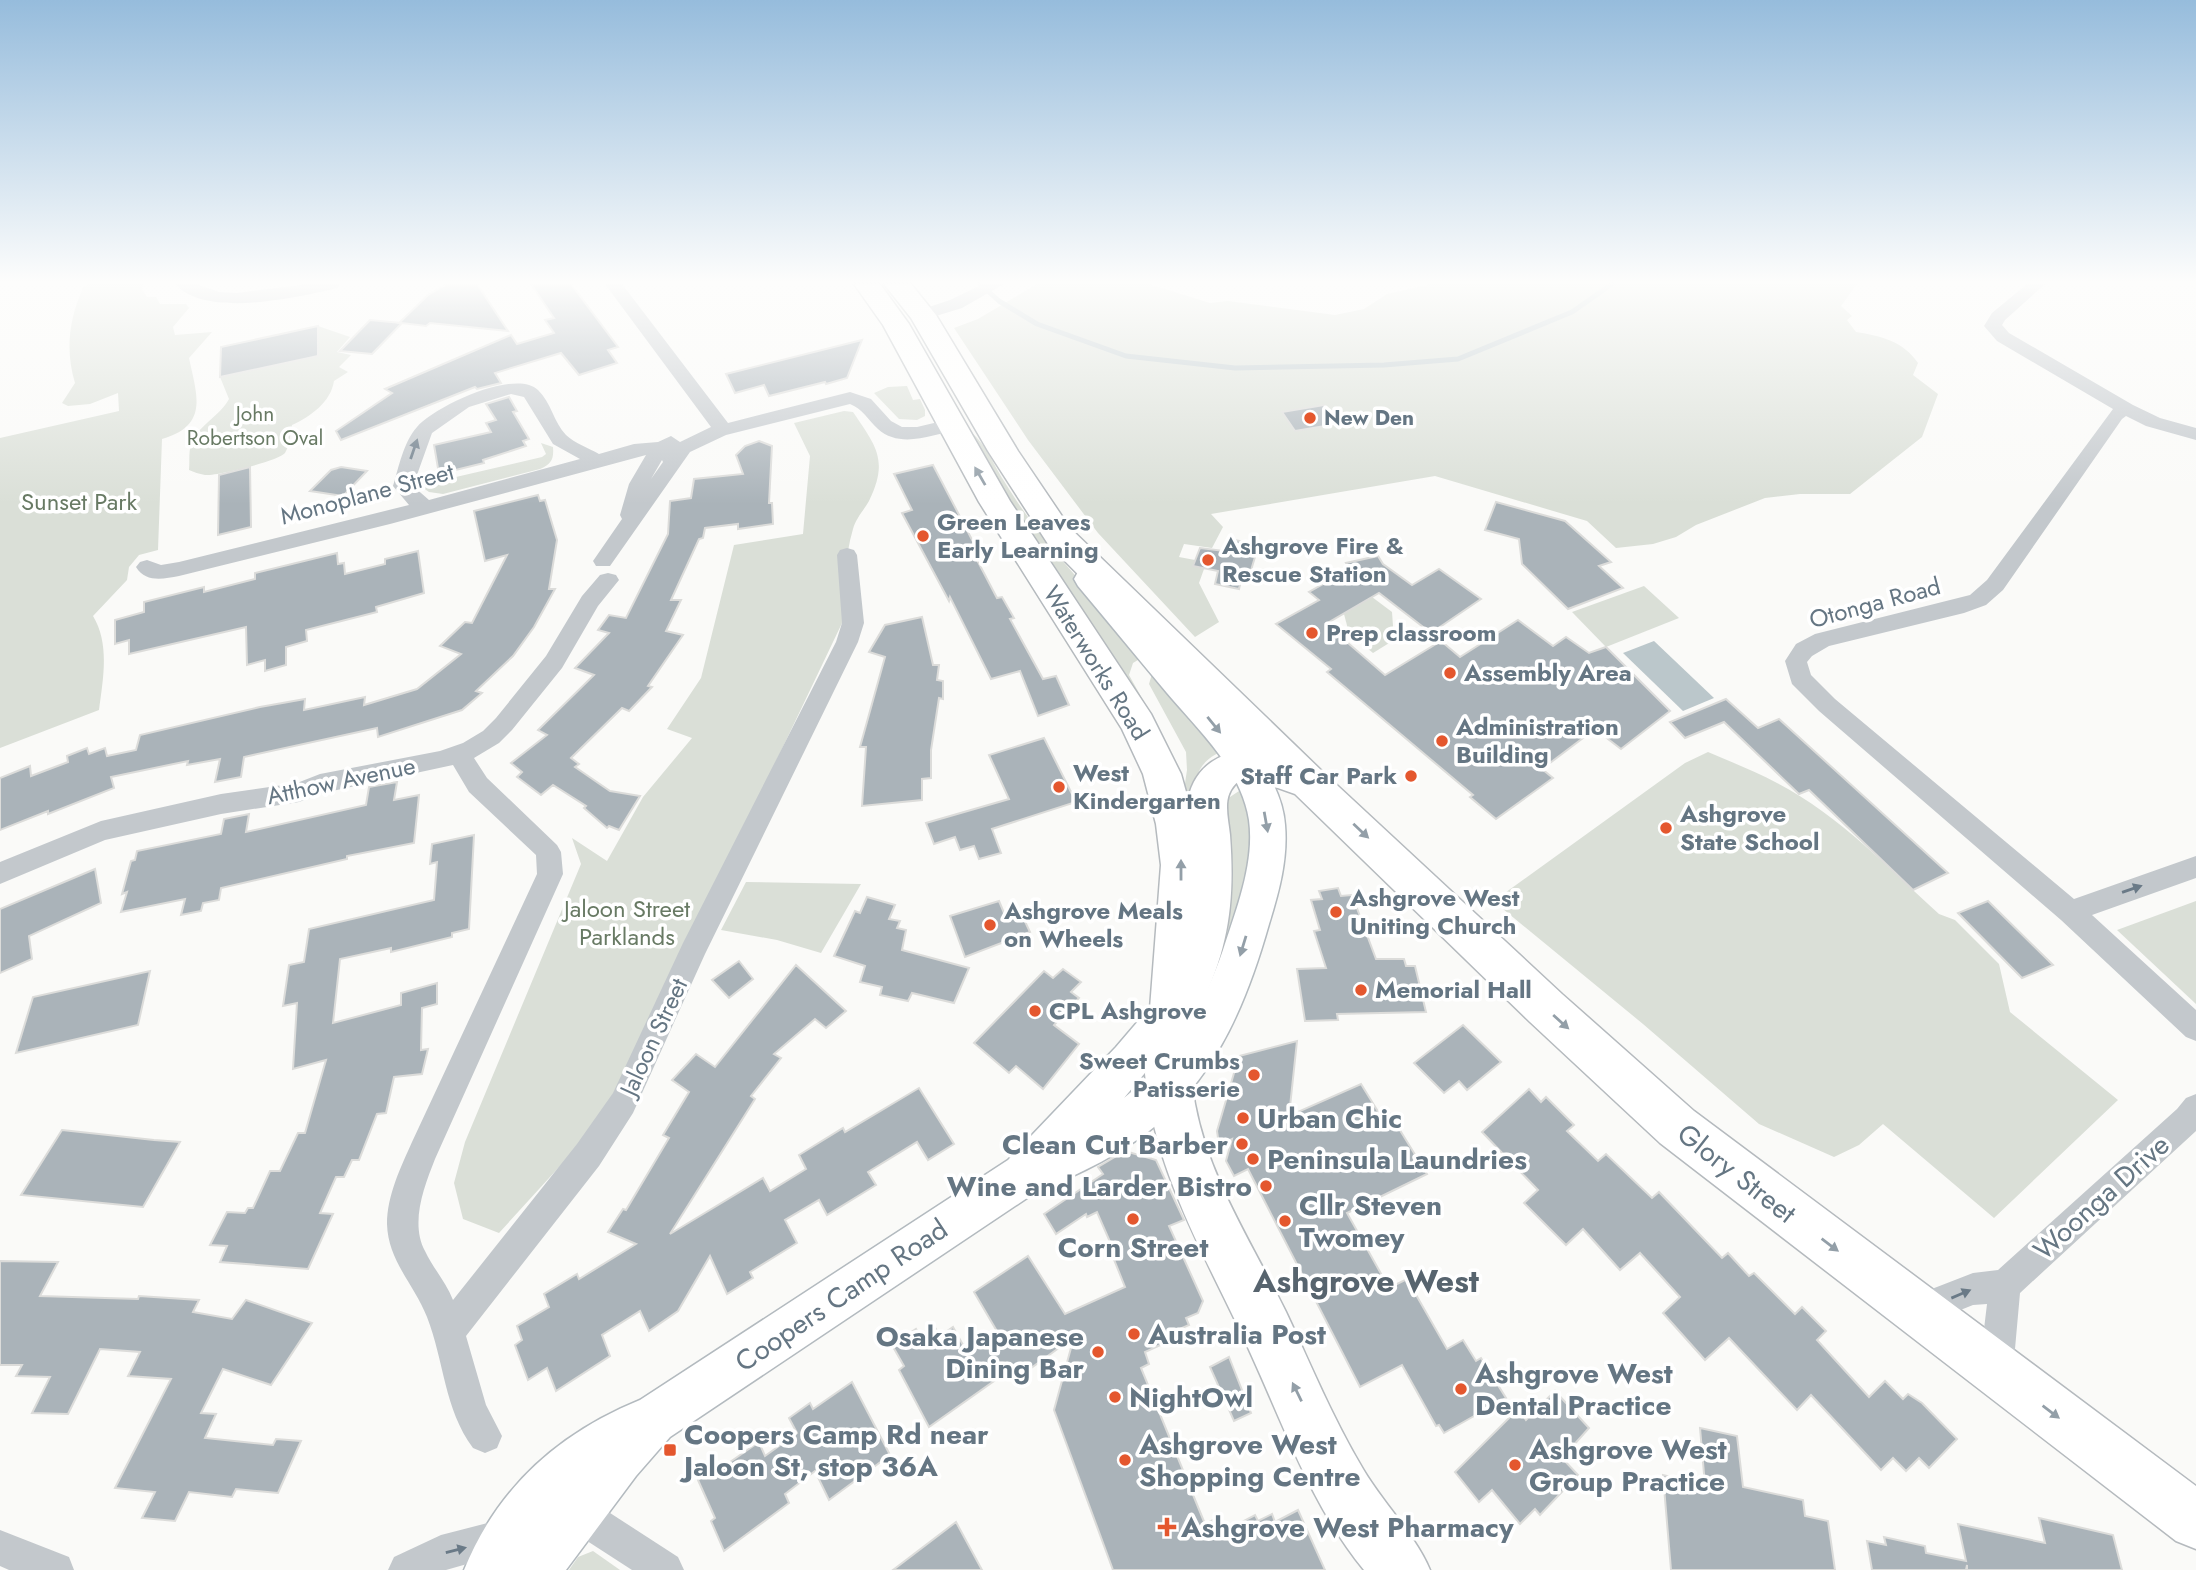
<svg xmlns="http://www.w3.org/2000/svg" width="2196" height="1570" font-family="Jost,sans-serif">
	<rect width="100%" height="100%" fill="#fafaf8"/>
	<g fill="#dadfd7">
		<path d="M89 284H143L142 289 147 297H156L160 304H186L189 308 173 327 175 335 212 332 189 358C197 396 209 425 162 439L158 550 139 555 129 567 127 580 93 616C110 644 103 679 99 710L0 748V438L119 411 118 393 90 404 68 406 62 403 75 383C65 350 69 318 84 286Z"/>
		<path d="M1037 284H1149L1210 303 1228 301 1335 315 1364 309 1387 294 1432 284H1857L1841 306 1852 316 1847 320 1856 332C1881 336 1903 341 1918 363L1913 375 1938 394 1922 437 1850 494H1800L1765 498 1696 525 1676 537 1653 544 1616 548 1587 521 1435 476 1211 514 1223 527 1212 548 1184 544 1179 557 1195 560 1194 566 1204 569 1199 583 1219 622 1195 637 1098 533 1028 440 954 328 978 319Z"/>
		<path d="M318 326 350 337 337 352 351 355 339 367 348 372 334 381C331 402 310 417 292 425 290 434 290 445 285 453 279 461 216 476 205 475 199 474 194 472 189 470 190 460 188 451 192 442 199 425 220 416 229 399L220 377 318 356Z"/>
		<path d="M907 386 913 400 920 399 925 410V416L917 420 899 419 874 393 888 387Z"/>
		<path d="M844 411 853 412C876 446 889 460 869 501 864 510 856 518 853 529 844 559 845 590 843 621L656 1013 617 1088 581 1143 499 1233 463 1219 454 1183 465 1142 581 864 572 838 607 861 643 797 692 738 667 729 701 678 734 545 803 534 810 456 794 423Z"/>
		<path d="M967 430C984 439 993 464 1004 481 1043 546 1097 598 1146 655L1133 663 1129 675 1163 736 1043 559Z"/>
		<path d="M541 443 553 447C554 460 551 464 540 469L443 494 429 492 419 485 421 475 423 482 430 483 542 457 546 454Z"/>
		<path d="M1644 586 1679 618 1606 647 1572 612Z"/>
		<path d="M1372 597 1392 612 1394 640 1373 653 1349 633 1344 614Z"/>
		<path d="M1152 674 1223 751C1190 764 1193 791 1195 822L1184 790 1187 770 1186 752 1149 684Z"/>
		<path d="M1708 752C1731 762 1755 771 1777 783 1839 815 1888 868 1939 914L1955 920 1999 964 2010 1012 2118 1100 1994 1218 1883 1124 1859 1145 1834 1157 1759 1124 1643 1024 1503 909 1502 895 1685 763Z"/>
		<path d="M1245 787 1255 852 1223 963 1194 1015 1198 1006 1227 799Z"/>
		<path d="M746 882 861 884 821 953 777 940 721 930Z"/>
		<path d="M2196 901V1004L2117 930Z"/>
		<path d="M593 1551 620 1570H569L578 1557Z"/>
	</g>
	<path fill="#bbc7cb" d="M1654 641 1714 698 1683 711 1623 653Z"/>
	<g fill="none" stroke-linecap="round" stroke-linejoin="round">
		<path stroke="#bbc7cb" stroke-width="5" d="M980 284 999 301 1037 324 1126 356 1235 368 1384 365 1458 359 1572 312 1612 284"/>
	</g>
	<g fill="#aab3b9" stroke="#dcdcda" stroke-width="2">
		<path d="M447 284H477L508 331 430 323 426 326 402 323 372 354 340 351 370 320 402 323H399L428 295Z"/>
		<path d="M531 284H571L618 347 608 350 617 363 579 375 561 353 495 373 501 383 477 389 475 387 341 440 336 431 392 393 385 389 511 335 517 344 554 333 545 320 554 318Z"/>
		<path d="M318 326V356L220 377 221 347Z"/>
		<path d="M862 340 847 378 826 384 825 382 769 396 764 385 735 393 726 374Z"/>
		<path d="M509 397 517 411 513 412 529 439 523 441 526 446 483 460 484 463 439 474 434 445 491 432 486 423 496 420 486 404Z"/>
		<path d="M1324 405 1337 424 1295 431 1282 412Z"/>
		<path d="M759 441 772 446 769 503H772L773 524 738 529V524L705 528 703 538 699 539 671 600H681L666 631 683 635 648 686 652 687 629 711 622 708 571 758 579 764 575 767 610 791 640 796 619 830 609 826 607 828 584 808 586 806 553 785 541 795 517 777 522 772 511 763 547 735 538 730 594 675 575 668 609 633 598 630 609 615 626 618 668 534 670 501 691 498 694 479 743 474 736 455 745 446Z"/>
		<path d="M933 465 981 557 976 558 997 598 1002 597 1014 618 1010 619 1043 679 1056 676 1069 705 1038 716 1020 671 991 679 950 597 949 601 902 513 912 510 894 474Z"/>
		<path d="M250 467 251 527 218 535 219 475Z"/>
		<path d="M341 467 367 471 343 496 310 491 331 470Z"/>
		<path d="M538 495 540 501 545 500 557 540 549 589H555L534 627 513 656 476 691 482 693 462 710 378 737 377 728 244 757 241 777 215 782 220 759 187 765 188 761 111 777 114 788 48 814V811L0 830V778L30 766 31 776 68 762 67 756 87 748 89 754 105 748 107 756 136 750 140 735 260 707 305 699 304 710 365 697 364 705 417 689 461 654 440 646 465 622 472 623 507 555 485 561 474 511Z"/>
		<path d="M1496 502 1565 521 1611 562 1599 566 1623 588 1568 609 1522 564 1519 539 1485 530Z"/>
		<path d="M1228 539 1252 543 1248 555 1255 557 1249 577 1242 576 1239 589 1215 584 1218 571 1193 566 1200 548 1224 551Z"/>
		<path d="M418 551 424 593 376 607 377 612 306 630 307 641 286 647V665L265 671V660L247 665 246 627 129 654V640L115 644V620L144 612V602L204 587V592L255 579V573L337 553 338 564 344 563 345 574 385 564V559Z"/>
		<path d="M1378 556 1383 564 1412 585 1439 569 1481 599 1431 633 1379 593 1326 624 1385 675 1441 641 1460 657 1518 620 1553 646 1566 637 1589 653 1606 647 1670 711 1621 749 1595 729 1542 769 1553 778 1496 819 1470 797 1473 795 1327 672 1331 669 1276 624 1319 600 1309 592 1350 569 1346 563Z"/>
		<path d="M922 617 933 665H939L937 680 943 681V699L939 698 931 750V778L922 779V800L862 806 866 747H860L885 657 869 652 885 625Z"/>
		<path d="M1726 699 1758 728 1779 719 1948 873 1913 890 1809 790 1799 794 1724 722 1685 738 1670 722Z"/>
		<path d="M1044 738 1076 802 992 829 1001 853 979 859 974 846 960 850 955 837 934 844 926 823 1009 799 989 755Z"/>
		<path d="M397 782 394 800 419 795 414 843 347 856V859L221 888 219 900 203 903 201 911 181 915 185 899 121 912 127 892 122 894 131 861 135 860 137 851 221 834 224 819 249 814 246 832 366 805 369 787Z"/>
		<path d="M474 835 469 929 452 933V937L391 952V948L340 959 333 1023 401 1005V993L437 983V1004L422 1008 421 1050 428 1049 422 1074 394 1077 386 1113 377 1114 359 1160H352L344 1177H336L320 1213 333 1214 308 1269 220 1262 227 1246 210 1245 227 1212 245 1213 248 1208H253L270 1171H280L298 1133H305L326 1060 293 1069 297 1003 283 1006 289 965 304 962 309 929 434 900 437 862 430 864 432 844Z"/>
		<path d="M95 869 101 903 29 936 32 959 0 973V909Z"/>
		<path d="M1338 888 1341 896 1352 895 1376 959H1404L1406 966H1415L1426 1012 1337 1014 1338 1020 1305 1021 1297 969 1326 968 1314 931 1320 930 1311 900 1322 899 1319 891Z"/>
		<path d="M867 897 895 905 889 919 900 921 897 928 906 930 902 950 969 968 954 1003 912 993 908 1001 880 995 882 987 860 982 865 966 834 956 855 911 860 913Z"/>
		<path d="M999 901 1004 913 1019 909 1030 932 965 957 950 916Z"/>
		<path d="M1988 901 2053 965 2022 978 1958 913Z"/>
		<path d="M739 961 753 979 729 998 712 980Z"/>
		<path d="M796 965 846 1011 826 1028 815 1019 774 1054 781 1058 751 1096 755 1099 670 1234 763 1178 770 1191 806 1169 799 1155 843 1128 845 1132 919 1088 954 1144 928 1160 917 1142 868 1172 876 1185 827 1215 819 1200 785 1220 797 1243 750 1272 753 1278 727 1294 710 1256 678 1311 649 1331 640 1311 602 1335 610 1356 556 1391 547 1368 528 1380 515 1345 522 1340 517 1326 549 1307 544 1294 577 1274 579 1279 636 1244 608 1232 623 1209 626 1210 669 1138 663 1135 689 1092 672 1080 696 1054 715 1067Z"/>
		<path d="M1063 969 1081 982 1071 992 1079 998 1054 1025 1079 1044 1043 1089 1016 1066 1009 1073 974 1043 1044 971 1053 978Z"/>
		<path d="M150 971 138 1025 16 1053 33 997Z"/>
		<path d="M1463 1025 1501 1062 1467 1090 1459 1081 1444 1093 1414 1063Z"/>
		<path d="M1297 1041 1289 1116 1361 1084 1382 1118 1390 1114 1427 1174 1347 1213 1389 1288 1407 1279 1447 1349 1463 1340 1476 1361 1481 1358 1506 1398 1444 1433 1439 1425 1436 1426 1402 1365 1360 1387 1248 1169 1234 1176 1226 1161 1232 1139 1219 1145 1217 1131 1239 1056Z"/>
		<path d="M1529 1089 1541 1102 1546 1097 1574 1125 1567 1131 1598 1161 1606 1154 1652 1198 1659 1192 1722 1258 1728 1253 1749 1276 1754 1273 1795 1314 1802 1307 1826 1331 1817 1340 1869 1397 1885 1381 1903 1399 1908 1394 1922 1403 1957 1439 1929 1468 1919 1458 1906 1471 1893 1458 1881 1470 1811 1395 1797 1410 1729 1338 1705 1360 1663 1313 1680 1297 1640 1253 1620 1270 1583 1229 1566 1245 1524 1203 1538 1190 1482 1132Z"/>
		<path d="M62 1130 154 1140 180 1142 143 1207 21 1195Z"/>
		<path d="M1125 1151 1156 1160 1184 1220 1169 1226 1203 1301 1198 1313 1186 1318 1189 1325 1175 1331 1178 1337 1145 1352 1149 1364 1141 1368 1205 1524 1215 1519 1221 1533 1255 1515 1258 1521 1272 1514 1275 1522 1298 1510 1325 1570H1113L1054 1410 1074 1337 1020 1376 1014 1367 929 1427 899 1370 904 1366 892 1345 916 1329 920 1335 934 1326 940 1336 953 1327 968 1354 998 1333 974 1292 1028 1256 1065 1314 1125 1287 1111 1252 1114 1251 1097 1212 1087 1217 1086 1214 1056 1234 1044 1214 1103 1174 1098 1167Z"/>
		<path d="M0 1261 58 1262 40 1296 138 1299 139 1296 199 1300 193 1312 232 1319 246 1300 312 1323 271 1385 223 1369 201 1413 216 1414 205 1438 273 1445 276 1439 301 1441 278 1493 236 1489 232 1497 189 1492 175 1521 142 1518 155 1492 115 1488 171 1379 128 1376 140 1352 100 1349 68 1414 32 1413 50 1377 16 1376 22 1365H0Z"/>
		<path d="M1229 1357 1251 1413 1234 1421 1210 1367Z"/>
		<path d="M852 1382 890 1455 829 1500 815 1471 785 1494 789 1503 724 1551 711 1521 715 1518 698 1480 716 1468 717 1471 759 1442 765 1456 797 1433 789 1418 810 1403 813 1409Z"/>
		<path d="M1555 1391 1589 1428 1562 1458 1578 1475 1540 1515 1535 1509 1520 1524 1492 1490 1479 1502 1455 1472 1515 1412 1517 1416 1521 1413 1526 1420Z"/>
		<path d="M1700 1428 1737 1436 1743 1487 1803 1500 1805 1516 1828 1521 1835 1570H1671L1663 1475 1705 1485Z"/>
		<path d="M2039 1518 2113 1535 2122 1570H1967V1565L1966 1570H1872L1867 1541 1886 1545 1884 1537 1925 1546 1926 1553 1966 1561 1958 1524 2045 1543Z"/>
		<path d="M956 1522 982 1570H893Z"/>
	</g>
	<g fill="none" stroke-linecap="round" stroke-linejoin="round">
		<g stroke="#b3babf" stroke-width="3">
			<path id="secondary" d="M1089 569 1100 572 1252 748C1267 771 1283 796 1285 825 1288 859 1279 892 1269 924 1248 998 1219 1070 1160 1122 1124 1153 1080 1174 1036 1192L670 1437 636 1476 566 1570H464C497 1488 559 1433 640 1400L1008 1160 1116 1047 1157 999 1171 994 1185 999 1191 1012 1185 1025 1124 1098C1173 1059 1203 1008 1223 950 1236 910 1255 863 1249 820 1241 769 1199 731 1167 693 1137 657 1108 622 1078 586L1074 579 1078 572Z"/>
		</g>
		<g stroke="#b5babe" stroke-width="3">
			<path id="primary" d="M854 284H880L909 324 1010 501 1151 714 1181 774 1188 799C1195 766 1221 750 1253 751L1048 544 988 451 911 318 884 284H911L936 315 1018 451 1070 528 1325 774 1562 994 1694 1111 2196 1486V1549L2176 1541 1660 1143 1530 1022 1295 794 1264 783 1239 781C1221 795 1228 815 1230 835 1235 900 1229 948 1200 1007L1194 1009C1193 1041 1189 1073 1195 1104 1209 1179 1253 1245 1286 1312 1311 1365 1333 1419 1363 1469 1383 1503 1416 1536 1430 1570H1364C1312 1507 1284 1426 1250 1352 1209 1262 1155 1175 1145 1074L1161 865 1156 824 1143 774 1122 729 979 502 883 325Z"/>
		</g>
		<g fill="#c3c8cc" fill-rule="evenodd">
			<path d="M175 284H197L219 292 237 293 308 284H340L338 288C298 297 206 319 175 284Z"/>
			<path d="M605 284H622L728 423 850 392 871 399 891 421 902 427H917L951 419 960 425 958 429C933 435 900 449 878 429 868 420 863 409 850 404L726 435 690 452 610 566H596L593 561 622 519 620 515 629 484 646 455 390 524 179 576C163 579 146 583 136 567L140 562 147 560 161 565 179 562 409 505 393 486C399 467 403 443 417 427 434 407 515 368 538 390 551 402 554 423 566 435 574 443 589 448 599 454L634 444 658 442 671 436 680 442 711 427ZM511 394 524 397 553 444 580 459 429 500 413 486 432 433 469 407ZM662 460 663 462 651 479Z"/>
			<path d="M983 284H1004L962 308 923 320 914 315 917 311 950 300Z"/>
			<path d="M2027 284H2045L2005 320 2002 325 2009 333 2133 405 2160 418 2196 428V440L2146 426 2126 416 2122 419 2003 590 1986 605 1964 613 1829 646 1812 656 1807 662 1811 675 1835 699 2074 899 2196 856V878L2092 915 2196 1010V1041L2186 1037 2061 920 1819 711 1792 684 1785 661 1796 644 1815 634 1970 595 1987 580 2113 409 1997 341 1984 326 1992 313Z"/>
			<path d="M847 548 854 550 857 555 864 623 858 642 705 954 633 1113 599 1166 466 1336 486 1405 502 1436 497 1448 485 1453 473 1448C444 1409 444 1360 427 1317 414 1284 388 1261 387 1224 387 1195 401 1167 412 1142L537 874 536 855 469 792 453 765 323 793 299 802 221 814 105 840 0 884V862L101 821 221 794 297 783 320 774 440 751 463 743 483 731 496 718 546 656 582 596 600 575 608 573 616 575 619 580 598 606 562 668 512 730 499 743 474 758 487 778 557 845 561 852 563 874 435 1159C424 1187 410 1223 425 1251 433 1268 446 1282 453 1300L577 1144 613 1093 683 943 836 642 842 623 837 555 840 550Z"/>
			<path d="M2196 1094V1131L2020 1293 2013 1371 2008 1383 1996 1388 1984 1383 1979 1371 1987 1304 1973 1305 1918 1327 1906 1323 1902 1311 1906 1299 1973 1273 1998 1270 2177 1109 2186 1098Z"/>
			<path d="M577 1495 590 1500 678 1557 684 1570H632L564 1526 559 1513 564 1500Z"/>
			<path d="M507 1518 520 1523 525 1536 520 1549 446 1570H388L394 1557 441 1535Z"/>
			<path d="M0 1530 69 1557 74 1570H9L0 1566Z"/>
		</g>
		<use href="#secondary" fill="#fff" fill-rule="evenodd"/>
		<use href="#primary" fill="#fff" fill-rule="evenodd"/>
	</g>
	<defs><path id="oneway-solid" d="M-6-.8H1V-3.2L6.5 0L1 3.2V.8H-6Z" transform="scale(1.75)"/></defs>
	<g fill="#6a7a87">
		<use href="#oneway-solid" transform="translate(414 449) rotate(-71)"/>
		<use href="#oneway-solid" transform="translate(2132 889) rotate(-19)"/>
		<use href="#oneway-solid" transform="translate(1961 1294) rotate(-23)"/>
		<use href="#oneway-solid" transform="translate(456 1550) rotate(-14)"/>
	</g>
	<g fill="#939fa8">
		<use href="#oneway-solid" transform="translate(980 476) rotate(-120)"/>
		<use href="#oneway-solid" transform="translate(1214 725) rotate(51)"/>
		<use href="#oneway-solid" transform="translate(1266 822) rotate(80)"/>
		<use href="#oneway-solid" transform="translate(1361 831) rotate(43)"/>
		<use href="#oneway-solid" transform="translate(1181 870) rotate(-90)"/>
		<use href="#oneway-solid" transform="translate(1243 946) rotate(107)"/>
		<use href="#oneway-solid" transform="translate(1561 1022) rotate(42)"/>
		<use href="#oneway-solid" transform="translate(1830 1245) rotate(37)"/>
		<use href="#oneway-solid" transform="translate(1297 1392) rotate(-116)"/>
		<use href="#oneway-solid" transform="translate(2051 1412) rotate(37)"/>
	</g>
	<linearGradient id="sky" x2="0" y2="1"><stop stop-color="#96bcdc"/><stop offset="0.56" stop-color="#fdfdfc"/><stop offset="1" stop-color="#fdfdfc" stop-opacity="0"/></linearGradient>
	<rect width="2196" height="504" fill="url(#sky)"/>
	<g fill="#e4572e" stroke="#fff" stroke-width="2.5">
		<circle cx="1310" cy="418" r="7"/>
		<circle cx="923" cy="536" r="7"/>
		<circle cx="1208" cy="560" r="7"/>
		<circle cx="1312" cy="633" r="7"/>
		<circle cx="1450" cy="673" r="7"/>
		<circle cx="1442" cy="741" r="7"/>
		<circle cx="1411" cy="776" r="7"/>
		<circle cx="1059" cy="787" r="7"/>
		<circle cx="1666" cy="828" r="7"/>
		<circle cx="1336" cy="912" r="7"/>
		<circle cx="990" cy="925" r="7"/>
		<circle cx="1361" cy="990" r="7"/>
		<circle cx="1035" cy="1011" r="7"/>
		<circle cx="1254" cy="1075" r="7"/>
		<circle cx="1243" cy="1118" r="7"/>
		<circle cx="1242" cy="1144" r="7"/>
		<circle cx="1253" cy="1159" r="7"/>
		<circle cx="1266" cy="1186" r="7"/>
		<circle cx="1133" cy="1219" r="7"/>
		<circle cx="1285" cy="1221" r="7"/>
		<circle cx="1134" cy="1334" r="7"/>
		<circle cx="1098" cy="1352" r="7"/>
		<circle cx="1461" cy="1389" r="7"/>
		<circle cx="1115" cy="1397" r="7"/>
		<rect x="663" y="1443" width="14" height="14" rx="3.5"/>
		<circle cx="1125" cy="1460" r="7"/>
		<circle cx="1515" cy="1465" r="7"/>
		<path d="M1163.5 1516.5h7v7h7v7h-7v7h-7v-7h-7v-7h7z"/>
	</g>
	<g text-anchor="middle" stroke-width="7" stroke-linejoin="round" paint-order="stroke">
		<g font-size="21" fill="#687a64" stroke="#fff">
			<text x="255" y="421">John<tspan x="255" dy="24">Robertson Oval</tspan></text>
		</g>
		<g font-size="21" font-weight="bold" fill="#657683" stroke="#fff" text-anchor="start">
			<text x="1324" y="425">New Den</text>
		</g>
		<g font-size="24" fill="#657683" stroke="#fff">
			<text transform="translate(367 494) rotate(-15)" y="8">Monoplane Street</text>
			<text transform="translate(1875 603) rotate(-15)" y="8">Otonga Road</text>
			<text transform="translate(1096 663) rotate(58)" y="8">Waterworks Road</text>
			<text transform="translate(341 781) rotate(-12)" y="8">Atthow Avenue</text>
			<text transform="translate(654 1037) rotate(-65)" y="8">Jaloon Street</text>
		</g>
		<g font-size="24" fill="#687a64" stroke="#fff">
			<text x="79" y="510">Sunset Park</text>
			<text x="627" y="917">Jaloon Street<tspan x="627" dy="28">Parklands</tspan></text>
		</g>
		<g font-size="24" font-weight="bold" fill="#657683" stroke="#fff" text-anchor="start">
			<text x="937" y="530">Green Leaves<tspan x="937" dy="28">Early Learning</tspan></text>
			<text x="1222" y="554">Ashgrove Fire &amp;<tspan x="1222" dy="28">Rescue Station</tspan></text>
			<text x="1326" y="641">Prep classroom</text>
			<text x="1464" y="681">Assembly Area</text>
			<text x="1456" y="735">Administration<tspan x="1456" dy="28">Building</tspan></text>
			<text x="1073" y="781">West<tspan x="1073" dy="28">Kindergarten</tspan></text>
			<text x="1397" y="784" text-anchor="end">Staff Car Park</text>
			<text x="1680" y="822">Ashgrove<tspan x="1680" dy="28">State School</tspan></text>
			<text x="1350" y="906">Ashgrove West<tspan x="1350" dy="28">Uniting Church</tspan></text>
			<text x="1004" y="919">Ashgrove Meals<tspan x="1004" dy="28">on Wheels</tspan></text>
			<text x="1375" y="998">Memorial Hall</text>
			<text x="1049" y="1019">CPL Ashgrove</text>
			<text x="1240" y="1069" text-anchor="end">Sweet Crumbs<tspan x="1240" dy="28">Patisserie</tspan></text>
		</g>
		<g font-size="28" font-weight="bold" fill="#657683" stroke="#fff" text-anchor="start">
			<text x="1257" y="1128">Urban Chic</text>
			<text x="1228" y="1154" text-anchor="end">Clean Cut Barber</text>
			<text x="1267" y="1169">Peninsula Laundries</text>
			<text x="1252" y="1196" text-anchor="end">Wine and Larder Bistro</text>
			<text x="1299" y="1215">Cllr Steven<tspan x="1299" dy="32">Twomey</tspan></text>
			<text x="1133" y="1257" text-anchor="middle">Corn Street</text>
			<text x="1148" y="1344">Australia Post</text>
			<text x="1084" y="1346" text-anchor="end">Osaka Japanese<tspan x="1084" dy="32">Dining Bar</tspan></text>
			<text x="1475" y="1383">Ashgrove West<tspan x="1475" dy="32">Dental Practice</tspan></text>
			<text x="1129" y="1407">NightOwl</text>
			<text x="684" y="1444">Coopers Camp Rd near<tspan x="684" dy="32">Jaloon St, stop 36A</tspan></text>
			<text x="1139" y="1454">Ashgrove West<tspan x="1139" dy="32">Shopping Centre</tspan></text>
			<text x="1529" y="1459">Ashgrove West<tspan x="1529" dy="32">Group Practice</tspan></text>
			<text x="1181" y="1537">Ashgrove West Pharmacy</text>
		</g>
		<g font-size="28" fill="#657683" stroke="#fff">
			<text transform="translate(1737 1173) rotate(38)" y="10">Glory Street</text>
			<text transform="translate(2101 1197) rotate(-42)" y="10">Woonga Drive</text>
			<text transform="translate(841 1295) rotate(-34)" y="10">Coopers Camp Road</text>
		</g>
		<g font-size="32" font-weight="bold" fill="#57646e" stroke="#fff">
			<text x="1366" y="1292">Ashgrove West</text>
		</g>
	</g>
</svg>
